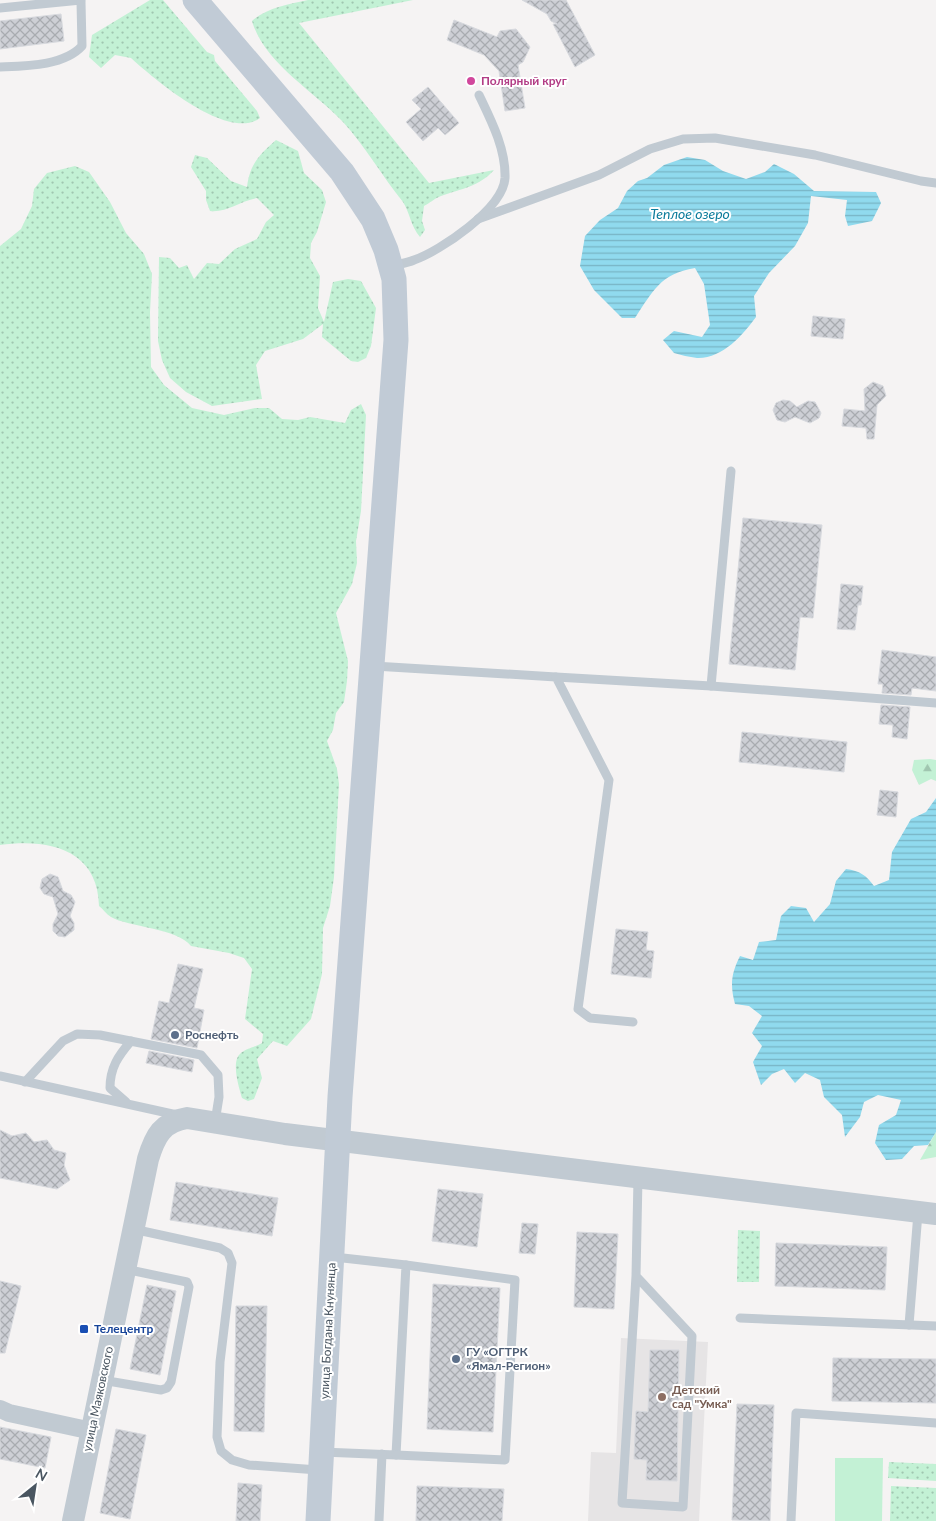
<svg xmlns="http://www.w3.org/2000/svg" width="936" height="1521" font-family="Lato,sans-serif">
	<defs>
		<pattern id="green-dots" width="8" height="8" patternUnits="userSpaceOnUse" patternTransform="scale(1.25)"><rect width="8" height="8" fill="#c3f1d5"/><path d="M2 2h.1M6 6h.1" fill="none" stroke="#a0c6b0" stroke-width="1.8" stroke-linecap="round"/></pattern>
		<pattern id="forest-firs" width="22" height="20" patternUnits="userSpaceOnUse" patternTransform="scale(1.25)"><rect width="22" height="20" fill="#c3f1d5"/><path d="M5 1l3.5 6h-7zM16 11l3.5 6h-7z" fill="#a0c6b0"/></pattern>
		<pattern id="water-rules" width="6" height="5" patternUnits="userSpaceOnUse" patternTransform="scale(1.25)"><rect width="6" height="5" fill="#90daee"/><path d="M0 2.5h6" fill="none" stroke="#78b4c4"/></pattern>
		<pattern id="building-cross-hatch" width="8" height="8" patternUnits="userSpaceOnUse" patternTransform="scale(1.25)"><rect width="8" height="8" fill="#cdcfd5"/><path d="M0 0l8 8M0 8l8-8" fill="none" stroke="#a8abb0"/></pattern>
	</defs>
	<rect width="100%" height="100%" fill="#f5f3f3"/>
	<path fill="#e6e4e5" d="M621 1338 708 1342 699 1521H588L591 1452 616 1453Z"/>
	<g fill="url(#green-dots)">
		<path d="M150 0H163L207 52 214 55 215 61 257 111 260 118C228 142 154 79 131 58L115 55 101 68 89 57 92 35Z"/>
		<path d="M308 0H413L299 23 429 183 494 170C480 186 461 189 441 196 435 198 430 203 424 206L422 221 425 230 420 237C411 227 410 213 403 202 382 176 365 146 343 122 314 91 264 63 252 21 266 8 289 4 308 0Z"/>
		<path d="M276 140 298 151 304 173 322 190 326 202 317 232 311 243 310 258 320 276 318 308 324 322 333 282 348 279 361 281 376 308 371 346 366 358 358 362 351 361 322 337 323 324 303 339 265 351 256 365 262 399 212 406 186 392 170 378 162 360 158 341 159 257 170 258 179 268 187 265 194 279 207 263 219 264 235 249 257 239 266 222 274 215 257 198C240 201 226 213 210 211L206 200V191L191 167 195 155 207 158 231 181 247 187C250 164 259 155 276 140Z"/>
		<path d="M75 166 89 172 110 202 126 233 144 254 152 274 150 312 151 367 164 385 192 408 224 415 255 408H269L282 419 298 420 310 417 345 423 351 410 361 404 366 415 361 511 356 541 357 563 352 584 336 613 348 661 347 681 344 702 336 713 333 730 327 741 337 769 339 784 334 877 330 906 323 928 322 974 311 1019 287 1046 273 1041 257 1059 262 1078 254 1099 248 1101 242 1098C239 1088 231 1062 240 1054 245 1049 255 1047 262 1043L263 1034 245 1019 252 969 244 958 229 953 191 946C177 928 128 927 111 917 106 914 103 909 99 906 98 849 48 838 0 845V246L21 229 32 206 34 189 47 173Z"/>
		<path d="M738 1230 760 1231 759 1282H737Z"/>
		<path d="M889 1462 936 1464V1481L888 1478Z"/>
		<path d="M891 1486 936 1488V1521H890Z"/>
	</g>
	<g fill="url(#forest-firs)">
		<path d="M930 759 936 760V781L931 779 919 785 912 770 914 760Z"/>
		<path d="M936 1132V1157L920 1160Z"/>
	</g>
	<path fill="#c3f1d5" d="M835 1458H883L882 1521H835Z"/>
	<g fill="url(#water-rules)">
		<path d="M687 157 705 160 723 171 746 179 765 172 774 164 794 174 814 191 876 192 881 203 872 221 848 226 845 216 847 200 811 196 808 223 795 246 769 273 754 296 756 317C743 335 722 359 697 358 689 357 681 355 674 353L663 340 674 331 702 337 710 325 704 284 695 268C660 274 653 291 635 318H622L594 290 580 266 585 236 600 220 618 208 627 191 638 181 647 178 664 165Z"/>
		<path d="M936 798V1132L928 1145 914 1146 902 1159 886 1160 875 1143 879 1125 896 1115 901 1100 878 1095 864 1102 860 1117 845 1137 842 1115 824 1097 820 1080 805 1073 795 1083 784 1069 772 1074 761 1085 753 1062 762 1046 752 1033 762 1016 749 1006 735 1004C730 985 731 974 740 956L753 960 759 942 776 940 781 916 791 906 806 908 814 922 830 904 836 881 846 869C860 871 866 875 874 886L889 880 892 852 911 819 926 812Z"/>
	</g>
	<g fill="url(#building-cross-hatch)" stroke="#d7d9de">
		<path d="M522 0H566L595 55 575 67 553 24H557L551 21 547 14Z"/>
		<path d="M61 14 64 41 0 49V21Z"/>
		<path d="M454 20 497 37 500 31 516 29 530 47 523 62 518 65 525 108 505 111 499 71 484 55 447 40Z"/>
		<path d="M428 87 459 123 445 135 438 128 423 141 406 122 421 109 412 100Z"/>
		<path d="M813 316 845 319 843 339 811 336Z"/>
		<path d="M873 382 883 386 886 396 877 405 874 439H867L866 428 842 426 844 409 865 411 864 389Z"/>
		<path d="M783 400 790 401 797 407 808 401 815 402 821 413 819 418 810 423 795 417 785 422 777 420 773 410 776 403Z"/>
		<path d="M743 518 822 525 813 618 800 617 795 670 729 664Z"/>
		<path d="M841 584 863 586 861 605H858L855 630 837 629Z"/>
		<path d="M882 650 936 657V691L912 688 911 695 882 693 883 684H878Z"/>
		<path d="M881 705 910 707 907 739 892 737 893 725 879 724Z"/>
		<path d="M742 732 847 742 844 772 739 762Z"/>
		<path d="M880 790 898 792 896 817 877 815Z"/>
		<path d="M50 874 58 877 63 891 71 895 75 902 70 916 74 923V930L65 937 58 936 53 931V924L58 914 53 897 44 894 40 888 42 879Z"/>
		<path d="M616 929 648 932 646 950 654 951 651 978 611 974Z"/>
		<path d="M178 964 203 969 194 1008 204 1010 197 1048 151 1039 159 1001 169 1003Z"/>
		<path d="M149 1051 194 1060 192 1072 146 1063Z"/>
		<path d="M0 1130 12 1136 26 1133 34 1142 47 1140 54 1150 66 1153 64 1165 70 1180 57 1189 0 1178Z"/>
		<path d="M176 1182 278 1198 272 1236 170 1220Z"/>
		<path d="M438 1189 483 1194 477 1247 432 1241Z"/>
		<path d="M522 1223 538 1224 535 1254 519 1253Z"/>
		<path d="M577 1232 618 1234 614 1309 574 1307Z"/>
		<path d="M776 1243 887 1247 885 1290 775 1286Z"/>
		<path d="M0 1281 21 1286 5 1353H0Z"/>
		<path d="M433 1284 500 1288 493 1432 427 1429Z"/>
		<path d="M147 1285 176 1291 160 1375 130 1369Z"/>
		<path d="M236 1306H267L264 1432 234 1431Z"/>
		<path d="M650 1350H679L677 1481 646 1480 647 1460 634 1459 636 1411 648 1412Z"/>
		<path d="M833 1358 936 1359V1403L832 1401Z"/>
		<path d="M737 1404 774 1405 770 1521 732 1520Z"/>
		<path d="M0 1427 51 1437 45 1468 0 1459Z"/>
		<path d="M116 1429 146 1435 130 1519 100 1513Z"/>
		<path d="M238 1483 262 1485 260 1521H236Z"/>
		<path d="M417 1486 504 1489 502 1521H416Z"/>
	</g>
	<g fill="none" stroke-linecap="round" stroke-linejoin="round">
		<g stroke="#c1cad2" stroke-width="9">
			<path d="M0 8 81 0"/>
			<path d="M0 67C25 66 64 66 82 46L81 2"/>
			<path d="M478 219 599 175 650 149 683 139 715 138 815 155 921 181 936 183"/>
			<path d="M391 266C399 264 407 263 414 260 440 251 503 209 505 178 506 149 491 120 479 95"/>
			<path d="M374 666 556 677 609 780 578 1009 590 1018 633 1022"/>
			<path d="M556 677 711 686 731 471"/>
			<path d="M711 686 936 703"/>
			<path d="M0 1076 177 1115"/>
			<path d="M25 1082 63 1041 77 1034 100 1035 201 1055 218 1075 219 1097 215 1122"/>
			<path d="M126 1102 110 1088C110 1068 118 1056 131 1041"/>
			<path d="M133 1229 220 1248 228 1253 232 1263 220 1362 217 1437 221 1451 232 1460 249 1465 318 1470"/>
			<path d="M636 1276 692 1336 683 1507 622 1503 636 1276 638 1178"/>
			<path d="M740 1318 936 1326"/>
			<path d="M909 1325 918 1213"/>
			<path d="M102 1380 161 1390 167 1388 171 1382 189 1287 187 1282 125 1269"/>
			<path d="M322 1452 396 1455 406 1265 334 1257"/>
			<path d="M396 1455 505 1460 515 1280 406 1265"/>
			<path d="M379 1521 382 1454"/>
			<path d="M791 1521 796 1413 936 1423"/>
		</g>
		<path stroke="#c1cad2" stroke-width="18" d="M0 1409 9 1413 92 1431"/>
		<path stroke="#c1cad2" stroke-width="22" d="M73 1521 148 1159C155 1136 162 1122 187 1118L285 1134 936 1214"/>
		<path stroke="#c1cbd6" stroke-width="25" d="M195 0 342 172 373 219 386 250 394 279 396 340 340 1097 318 1521"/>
	</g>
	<circle fill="#d1479c" stroke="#fff" stroke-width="2" cx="471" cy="81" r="5"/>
	<g fill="#5c6f8a" stroke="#fff" stroke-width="2">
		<circle cx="175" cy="1035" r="5"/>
		<circle cx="456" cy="1359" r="5"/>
	</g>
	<rect fill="#1a4fb4" stroke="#fff" stroke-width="2" x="79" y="1324" width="10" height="10" rx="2.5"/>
	<circle fill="#8d6e63" stroke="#fff" stroke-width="2" cx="662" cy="1397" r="5"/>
	<g text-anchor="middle" stroke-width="4" stroke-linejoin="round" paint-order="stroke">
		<g font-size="12" font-weight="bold" fill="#b23c85" stroke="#fff" text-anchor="start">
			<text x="481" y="85">Полярный круг</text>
		</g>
		<g font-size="12" font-weight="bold" fill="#4e5e75" stroke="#fff" text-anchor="start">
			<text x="185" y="1039">Роснефть</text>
			<text x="466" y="1356">ГУ «ОГТРК<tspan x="466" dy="14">«Ямал-Регион»</tspan></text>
		</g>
		<g font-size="12" font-weight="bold" fill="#164399" stroke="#fff" text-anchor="start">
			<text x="94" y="1333">Телецентр</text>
		</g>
		<g font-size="12" fill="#4a5661" stroke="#fff">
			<text transform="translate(328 1331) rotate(-87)" y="4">улица Богдана Кнунянца</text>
			<text transform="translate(98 1399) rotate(-78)" y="4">улица Маяковского</text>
		</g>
		<g font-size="12" font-weight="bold" fill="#785e54" stroke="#fff" text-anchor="start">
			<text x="672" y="1394">Детский<tspan x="672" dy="14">сад "Умка"</tspan></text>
		</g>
		<g font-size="14" font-style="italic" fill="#0c7c9b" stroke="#fff">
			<text x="690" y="219">Теплое озеро</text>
		</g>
	</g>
	<g transform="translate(35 1486) rotate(30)" stroke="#ffffff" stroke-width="4" paint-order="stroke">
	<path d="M0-4L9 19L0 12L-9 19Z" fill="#4a5661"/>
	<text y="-8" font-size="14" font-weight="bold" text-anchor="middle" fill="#4a5661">N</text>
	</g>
</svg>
